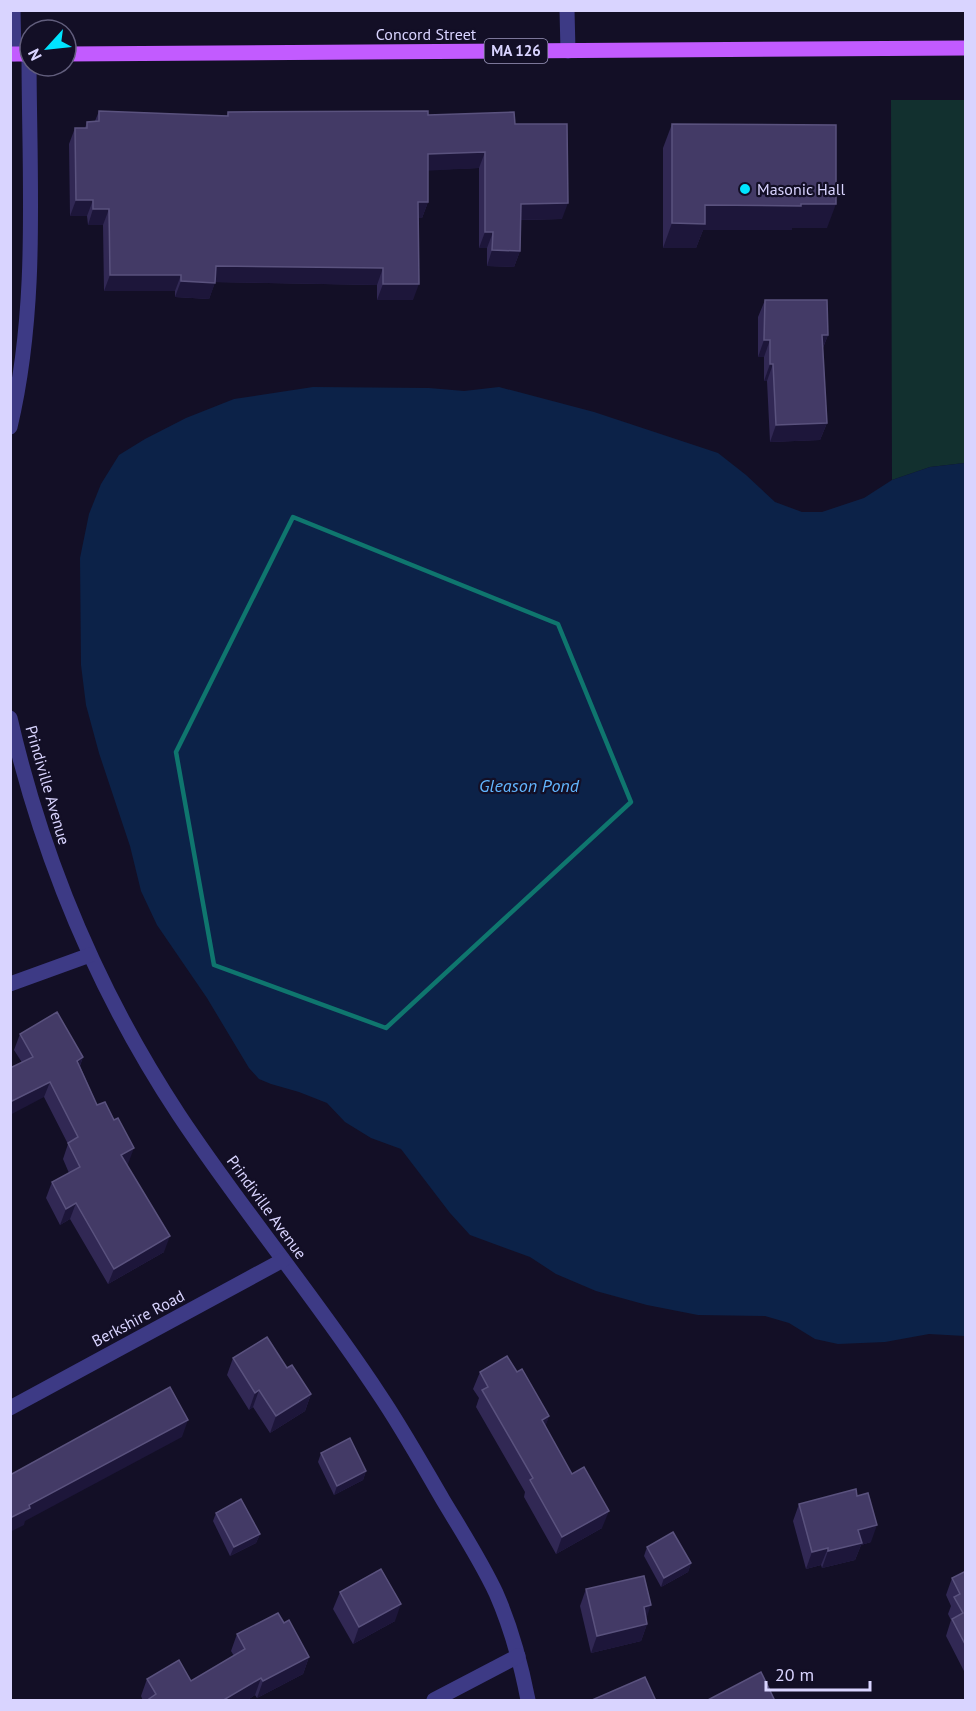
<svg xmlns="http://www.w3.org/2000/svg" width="976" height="1711" font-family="'PT Sans',sans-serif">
	<rect width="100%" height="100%" fill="#130f26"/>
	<path fill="#12302f" d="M891 100H966L965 463 930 467 892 480Z"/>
	<path fill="#0c2248" d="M313 387 429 388 464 391 499 387 594 412 718 453 746 475 775 502 802 512H822L864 498 892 480 930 467 965 463V1336L929 1334 885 1342 838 1344 815 1339 789 1323 765 1316 698 1315 647 1305 596 1291 556 1274 530 1257 470 1235 450 1213 401 1149 371 1138 345 1122 327 1103 299 1092 271 1084 259 1079 249 1068 207 998 157 925 141 891 130 846 99 753 86 705 81 665 80 558 89 514 101 484 119 455 145 439 186 418 234 399Z"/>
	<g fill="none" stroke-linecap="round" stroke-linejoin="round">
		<g stroke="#3d3a85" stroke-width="15">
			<path d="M13 10 14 54"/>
			<path d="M567 10 568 51"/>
			<path d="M10 427C39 305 29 178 29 54"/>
			<path d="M10 718C43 861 98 992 179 1115 242 1210 316 1298 379 1394 402 1428 422 1464 443 1500 461 1530 481 1561 496 1593 511 1627 521 1664 528 1700"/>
			<path d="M10 984 90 955"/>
			<path d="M10 1408 283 1260"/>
			<path d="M434 1700 518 1656"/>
		</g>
		<g stroke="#c25bff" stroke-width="15">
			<path d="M10 54H30"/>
			<path d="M66 54 966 48"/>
		</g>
	</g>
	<g fill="#312854">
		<path d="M99 111 227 116 228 112 428 115 515 124 562 219 521 220 520 251 514 267 487 266V248H479V168L428 170V202L422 218H418L413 300H377V285L215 282 209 299 175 297V291H104L103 225H88L87 216H70L69 144 75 128H85L87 122 95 121Z"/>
		<path d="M672 124 827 228H792V230H703L696 248H663V148Z"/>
		<path d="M765 300 828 335 823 348 827 423 820 440 770 442 767 381H764V357H758V317Z"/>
		<path d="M20 1034 83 1057 80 1066 97 1105 128 1164 127 1165 164 1252 108 1284 70 1219 60 1225 46 1198 52 1182 69 1173 63 1159 68 1144 44 1097 14 1050Z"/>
		<path d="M233 1358 287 1368 311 1394 305 1411 270 1433 253 1407 249 1410 227 1375Z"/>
		<path d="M480 1372H517L549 1416 545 1426 602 1528 556 1554 524 1497 525 1492 476 1407 479 1398 473 1389Z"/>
		<path d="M321 1453 366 1471 363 1480 334 1495 318 1462Z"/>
		<path d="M799 1504 871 1542 861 1545 855 1560 822 1568 821 1565 806 1569 793 1521Z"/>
		<path d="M216 1513 260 1534 256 1543 230 1556 213 1521Z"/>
		<path d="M647 1547 691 1563 688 1572 661 1587 644 1556Z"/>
		<path d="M966 1571V1675L946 1636 951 1620 948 1614 951 1606 946 1595 952 1578Z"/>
		<path d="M586 1589 646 1619 647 1624 641 1641 591 1653 580 1606Z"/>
		<path d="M340 1592 395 1621 353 1644 333 1609Z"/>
		<path d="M284 1623 309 1657 303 1674 257 1698 255 1695 246 1701H143L141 1696 147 1679 191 1681 234 1656 231 1651 237 1634Z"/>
	</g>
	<g fill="#1d163a">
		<path d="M485 152 479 168 422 171 428 154Z"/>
		<path d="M76 200H93L87 216H70Z"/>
		<path d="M418 202H428L422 218H412Z"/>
		<path d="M568 203 562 219 516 220 521 204Z"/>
		<path d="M836 204 827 228H792V230H703L696 248H663L672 223 705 205Z"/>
		<path d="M93 209H109L103 225H88Z"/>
		<path d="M485 232H493L487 248H479Z"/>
		<path d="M492 250 520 251 514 267 487 266Z"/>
		<path d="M216 266 383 268 377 285 210 282Z"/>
		<path d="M110 275H181L175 291H104Z"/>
		<path d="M181 281 215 283 209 299 175 297Z"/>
		<path d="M383 284H419L413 300H377Z"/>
		<path d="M822 335H828L821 352Z"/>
		<path d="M764 340H770L764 357H758Z"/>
		<path d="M770 364H773L767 381H764Z"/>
		<path d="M827 423 820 440 770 442 776 425Z"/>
		<path d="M83 1057 77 1073V1061Z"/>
		<path d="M50 1082 44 1097 10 1115V1102Z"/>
		<path d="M134 1148 128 1164 116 1171 121 1155Z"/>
		<path d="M76 1203 70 1219 60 1225 66 1209Z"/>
		<path d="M170 1236 164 1252 108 1284 114 1269Z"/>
		<path d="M259 1390 253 1407 249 1410 255 1393Z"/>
		<path d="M311 1394 305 1411 270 1433 276 1416Z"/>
		<path d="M549 1416 543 1433 542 1420Z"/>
		<path d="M188 1420 182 1437 25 1521 24 1525 10 1532V1518L29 1505Z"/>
		<path d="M366 1471 363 1480 334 1495 337 1486Z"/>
		<path d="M609 1511 602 1528 556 1554 562 1537Z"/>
		<path d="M877 1525 871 1542 861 1545 855 1560 822 1568 828 1551 858 1530Z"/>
		<path d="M260 1534 256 1543 230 1556 234 1547Z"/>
		<path d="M828 1548 821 1565 806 1569 812 1552Z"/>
		<path d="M691 1563 688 1572 661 1587 664 1578Z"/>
		<path d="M401 1604 395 1621 353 1644 359 1627Z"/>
		<path d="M651 1605 645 1622 644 1607Z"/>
		<path d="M647 1624 641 1641 591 1653 597 1636Z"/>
		<path d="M309 1657 303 1674 257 1698 263 1681Z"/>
		<path d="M261 1678 255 1695 246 1701H222Z"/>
	</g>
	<g fill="#433a66" stroke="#5a527e" stroke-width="1.5">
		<path d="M99 111 228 116V112L428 111V115L514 112 515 124H567L568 203 521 204 520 251 492 250 493 232H485V152L428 154V202H418L419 284H383V268L216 266 215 283 181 281V275H110L109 209H93V200H76L75 128H87V122L99 121Z"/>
		<path d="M672 124 836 125V204H801V206L705 205V224L672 223Z"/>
		<path d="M765 300H827L828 335H822L827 423 776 425 773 364H770V340H764Z"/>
		<path d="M57 1012 83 1057 77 1061 97 1105 105 1102 114 1120 118 1118 134 1148 121 1155 170 1236 114 1269 76 1203 66 1209 52 1182 80 1167 68 1143 78 1137 50 1082 10 1102V1068L33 1057 20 1034Z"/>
		<path d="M267 1337 287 1368 292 1365 311 1394 276 1416 259 1390 255 1393 233 1358Z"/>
		<path d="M507 1356 517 1372 522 1369 549 1416 542 1420 572 1474 584 1467 609 1511 562 1537 530 1480 533 1478 482 1390 488 1387 480 1372Z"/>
		<path d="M170 1387 188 1420 29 1505 30 1508 10 1518V1475Z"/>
		<path d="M350 1438 366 1471 337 1486 321 1453Z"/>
		<path d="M856 1489 857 1496 868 1493 877 1525 858 1530 862 1543 828 1551V1548L812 1552 799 1504Z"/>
		<path d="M241 1499 260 1534 234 1547 216 1513Z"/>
		<path d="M673 1532 691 1563 664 1578 647 1547Z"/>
		<path d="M381 1569 401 1604 359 1627 340 1592Z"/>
		<path d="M966 1571V1646L952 1619 963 1613 954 1597 960 1594 952 1578Z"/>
		<path d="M644 1576 651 1605 644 1607 647 1624 597 1636 586 1589Z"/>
		<path d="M278 1613 284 1623 289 1620 309 1657 263 1681 261 1678 222 1701H146L156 1694 147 1679 179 1660 191 1681 245 1649 237 1634Z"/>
		<path d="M761 1672 775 1701H706Z"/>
		<path d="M645 1677 656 1701H592V1700Z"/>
	</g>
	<path fill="none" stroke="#0f766e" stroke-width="4.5" stroke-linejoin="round" d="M293 517 558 624 631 802 386 1028 214 965 176 752Z"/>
	<circle fill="#00e5ff" stroke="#130f26" stroke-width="2" cx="745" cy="189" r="6"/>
	<g text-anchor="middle" stroke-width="4.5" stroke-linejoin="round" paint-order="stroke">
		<rect fill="#130f26" stroke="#9e99be" stroke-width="1.5" x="484.5" y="39" width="63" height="24" rx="4.5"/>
		<g font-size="15" font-weight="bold" fill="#d9d4ff">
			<text x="516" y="56">MA 126</text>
		</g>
		<g font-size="16" fill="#d9d4ff" stroke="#130f26">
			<text x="426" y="40">Concord Street</text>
			<text transform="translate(48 785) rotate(74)" y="6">Prindiville Avenue</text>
			<text transform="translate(267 1207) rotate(54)" y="6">Prindiville Avenue</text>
			<text transform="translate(138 1318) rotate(-28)" y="6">Berkshire Road</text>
		</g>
		<g font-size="16" fill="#d9d4ff" stroke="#130f26" text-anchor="start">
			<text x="757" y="195">Masonic Hall</text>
		</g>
		<g font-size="18" font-style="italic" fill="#62b6ff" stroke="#130f26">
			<text x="529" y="792">Gleason Pond</text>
		</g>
	</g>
	<rect width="976" height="1711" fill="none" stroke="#d9d4ff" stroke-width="24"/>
	<g transform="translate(48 48) rotate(243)"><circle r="28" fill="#130f26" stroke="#625e7d" stroke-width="1.5"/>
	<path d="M0-4.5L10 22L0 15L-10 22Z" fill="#00e5ff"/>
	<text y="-9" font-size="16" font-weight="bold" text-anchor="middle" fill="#d9d4ff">N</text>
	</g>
	<path d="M766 1681v9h104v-9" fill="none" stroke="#d9d4ff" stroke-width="3"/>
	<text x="775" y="1681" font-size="18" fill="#d9d4ff" stroke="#130f26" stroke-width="4.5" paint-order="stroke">20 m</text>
</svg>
